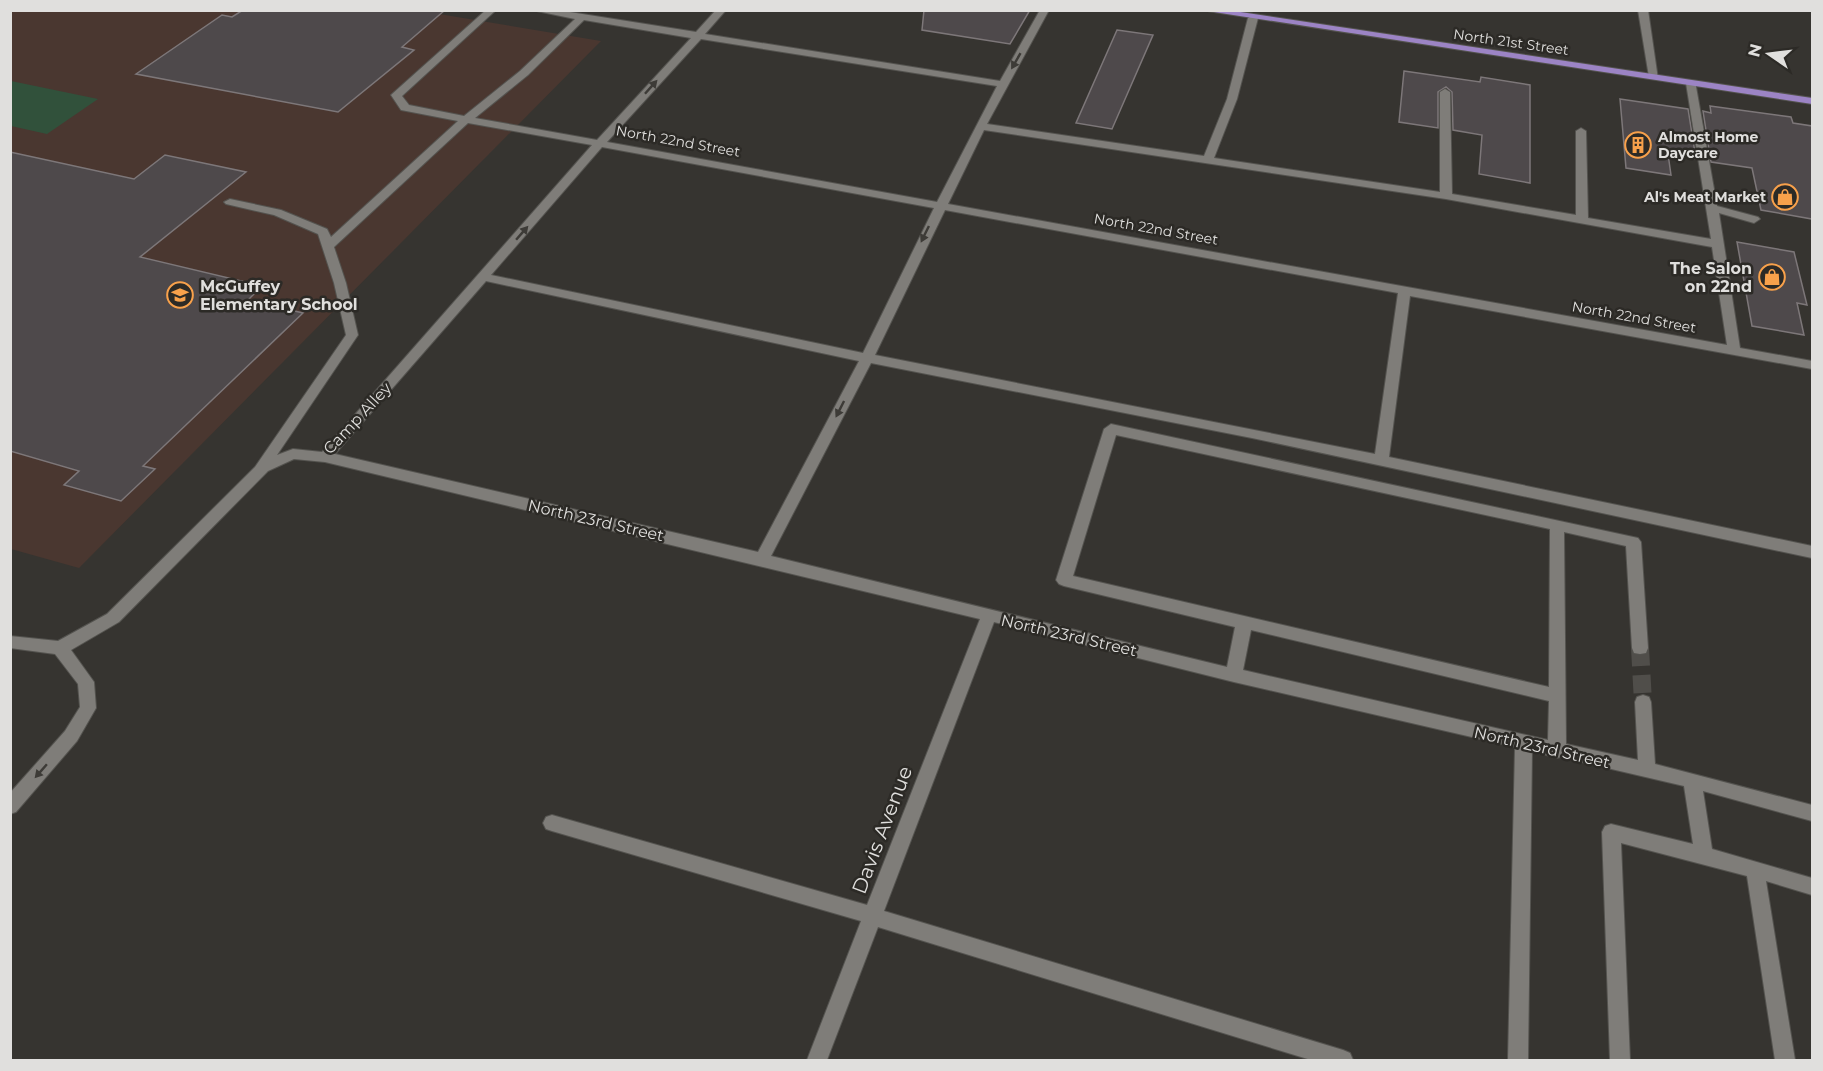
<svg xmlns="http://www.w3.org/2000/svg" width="1823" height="1071" font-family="Montserrat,sans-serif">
	<rect width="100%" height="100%" fill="#363430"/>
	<path fill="#4a3730" d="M11 11H421L601 41 79 568 11 549Z"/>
	<path fill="#31513b" d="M11 81 98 99 47 134 11 126Z"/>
	<g fill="#4e494b" stroke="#7d7779" stroke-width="1.5">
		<path d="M243 10H445L402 47 414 50 338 112 136 74 222 15 232 17Z"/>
		<path d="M924 10H1030L1010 44 922 30Z"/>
		<path d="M1117 30 1153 35 1112 129 1076 123Z"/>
		<path d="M1404 71 1480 82 1481 77 1530 85V183L1479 174 1482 135 1453 130 1452 92 1446 87 1438 92V128L1399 122Z"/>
		<path d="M1620 99 1688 109 1696 159 1668 154 1671 175 1626 168Z"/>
		<path d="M1710 106 1791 117 1793 123 1812 126V219L1761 210 1752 168 1711 162 1703 111 1711 113Z"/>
		<path d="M10 152 134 179 165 155 246 172 140 257 262 286 248 300 303 313 143 466 155 469 121 501 64 485 79 471 10 451Z"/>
		<path d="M1737 242 1794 252 1807 305 1797 303 1804 335 1752 326Z"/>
	</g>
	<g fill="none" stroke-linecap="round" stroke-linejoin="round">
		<path stroke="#504e4a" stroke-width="18" stroke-dasharray="18 9" stroke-linecap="butt" d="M1640 648 1643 702"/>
		<g stroke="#54534f" stroke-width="2">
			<g id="minor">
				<path d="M486 10H496L402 96 409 105 464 116 520 71 575 19 532 10H557L696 32 716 10H726L705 34 1000 81 1040 10H1049L987 124 1204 156 1227 99 1248 18 1253 15 1258 18 1237 99 1214 158 1440 192V92L1445 89 1450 92 1452 194 1576 215V131L1581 128 1586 131 1588 218 1711 239 1686 83 1695 81 1717 206 1758 217 1760 219 1754 223 1719 213 1740 348 1812 361V369L1410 296 1389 457 1812 546V558L1252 438 871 363 771 556 1227 667 1235 627 1064 586 1059 584 1056 580 1104 429 1111 424 1638 538 1641 542 1648 648 1646 653 1640 654 1634 653 1632 648 1626 546 1564 532 1566 744 1638 760 1635 702 1637 697 1643 695 1649 697 1651 702 1655 764 1812 805V821L1703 791 1712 849 1812 878V895L1766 881 1795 1060H1775L1747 876 1621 843 1630 1060H1610L1602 832 1605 826 1611 824 1693 844 1684 786 1560 757 1557 758 1532 751 1528 1060H1508L1515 747 1234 682 994 622 884 911 1343 1050 1350 1053 1353 1060H1311L878 927 827 1060H807L861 921 552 831 546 829 543 823 546 817 552 815 867 905 980 619 325 462 294 459 268 471 119 622 71 650 94 682 96 708 77 741 16 812 10 814V793L65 731 80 707 78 684 55 654 10 648V636L58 641 107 614 255 467 346 335 334 283 318 234 274 215 226 204 224 202 230 199 281 210 327 229 331 237 458 121 401 110 391 95ZM584 20 691 38 597 140 475 118 528 75ZM701 39 997 86 937 202 607 142ZM468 123 592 145 322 452 293 449 277 455 358 335 346 283 334 247ZM984 130 1446 199 1712 247 1727 345 948 204ZM602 147 934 208 863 353 491 275ZM945 210 1398 293 1375 454 875 355ZM486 281 859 361 758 552 335 454ZM1116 435 1550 529 1549 687 1073 576ZM1251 630 1549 701 1548 740 1243 670Z"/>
				<path d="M1638 10H1648L1658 79 1649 77Z"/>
			</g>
		</g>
		<g stroke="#54534f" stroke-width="2">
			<path id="major" d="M1201 10H1227L1812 98V104Z"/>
		</g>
		<use href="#minor" fill="#7f7d79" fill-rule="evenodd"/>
		<use href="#major" fill="#9c84c5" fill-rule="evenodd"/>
	</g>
	<defs><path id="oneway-solid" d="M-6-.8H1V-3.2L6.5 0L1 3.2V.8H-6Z" transform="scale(1.5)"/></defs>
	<g fill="#3d3b37">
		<use href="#oneway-solid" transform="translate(1016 61) rotate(120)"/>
		<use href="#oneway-solid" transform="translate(651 87) rotate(-48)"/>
		<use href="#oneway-solid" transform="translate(522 233) rotate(-49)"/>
		<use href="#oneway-solid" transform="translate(925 234) rotate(116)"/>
		<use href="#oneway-solid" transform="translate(840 409) rotate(117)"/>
		<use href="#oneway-solid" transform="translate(41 771) rotate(131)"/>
	</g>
	<defs>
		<g id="building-ring" transform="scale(1.35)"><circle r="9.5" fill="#2c2a26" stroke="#f8a14b" stroke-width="1.5"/><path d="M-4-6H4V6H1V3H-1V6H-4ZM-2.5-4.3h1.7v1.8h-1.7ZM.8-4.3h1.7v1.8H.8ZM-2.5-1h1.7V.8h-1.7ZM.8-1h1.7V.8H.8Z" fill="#f8a14b"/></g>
		<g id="shop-ring" transform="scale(1.35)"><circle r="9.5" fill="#2c2a26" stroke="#f8a14b" stroke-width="1.5"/><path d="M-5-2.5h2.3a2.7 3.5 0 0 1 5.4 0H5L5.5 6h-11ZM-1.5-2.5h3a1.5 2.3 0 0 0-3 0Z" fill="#f8a14b"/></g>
		<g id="school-ring" transform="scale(1.35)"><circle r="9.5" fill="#2c2a26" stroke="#f8a14b" stroke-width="1.5"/><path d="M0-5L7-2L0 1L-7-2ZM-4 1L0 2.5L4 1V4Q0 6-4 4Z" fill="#f8a14b"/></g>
	</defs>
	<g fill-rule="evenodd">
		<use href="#building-ring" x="1638" y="145"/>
		<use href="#shop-ring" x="1785" y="197"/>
		<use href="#shop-ring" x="1772" y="277"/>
		<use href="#school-ring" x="180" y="295"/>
	</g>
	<g text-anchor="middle" stroke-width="5" stroke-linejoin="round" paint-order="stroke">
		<g font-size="14" fill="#e0dfdd" stroke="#2c2a26">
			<text transform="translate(1511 42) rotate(8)" y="5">North 21st Street</text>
			<text transform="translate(678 141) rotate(10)" y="5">North 22nd Street</text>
			<text transform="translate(1156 229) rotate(10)" y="5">North 22nd Street</text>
			<text transform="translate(1634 317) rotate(10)" y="5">North 22nd Street</text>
		</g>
		<g font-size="14" font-weight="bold" fill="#e0dfdd" stroke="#2c2a26" text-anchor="start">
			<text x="1658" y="142">Almost Home<tspan x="1658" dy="16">Daycare</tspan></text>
			<text x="1766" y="202" text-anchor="end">Al's Meat Market</text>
		</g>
		<g font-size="16" font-weight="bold" fill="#e0dfdd" stroke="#2c2a26" text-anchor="end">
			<text x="1752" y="274">The Salon<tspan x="1752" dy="18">on 22nd</tspan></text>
			<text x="200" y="292" text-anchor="start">McGuffey<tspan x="200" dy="18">Elementary School</tspan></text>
		</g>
		<g font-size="16" fill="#e0dfdd" stroke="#2c2a26">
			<text transform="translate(357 418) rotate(-47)" y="6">Camp Alley</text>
			<text transform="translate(596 520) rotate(13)" y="6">North 23rd Street</text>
			<text transform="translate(1069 635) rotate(13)" y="6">North 23rd Street</text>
			<text transform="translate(1542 747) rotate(13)" y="6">North 23rd Street</text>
		</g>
		<g font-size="20" fill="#e0dfdd" stroke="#2c2a26">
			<text transform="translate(882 830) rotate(-69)" y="7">Davis Avenue</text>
		</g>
	</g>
	<rect width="1823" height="1071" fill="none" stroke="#e0dfdd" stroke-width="24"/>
	<g transform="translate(1769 54) rotate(284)" stroke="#2c2a26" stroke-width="4.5" paint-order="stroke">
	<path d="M0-4.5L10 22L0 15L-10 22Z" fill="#e0dfdd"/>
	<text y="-9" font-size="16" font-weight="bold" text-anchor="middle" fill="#e0dfdd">N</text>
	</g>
</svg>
